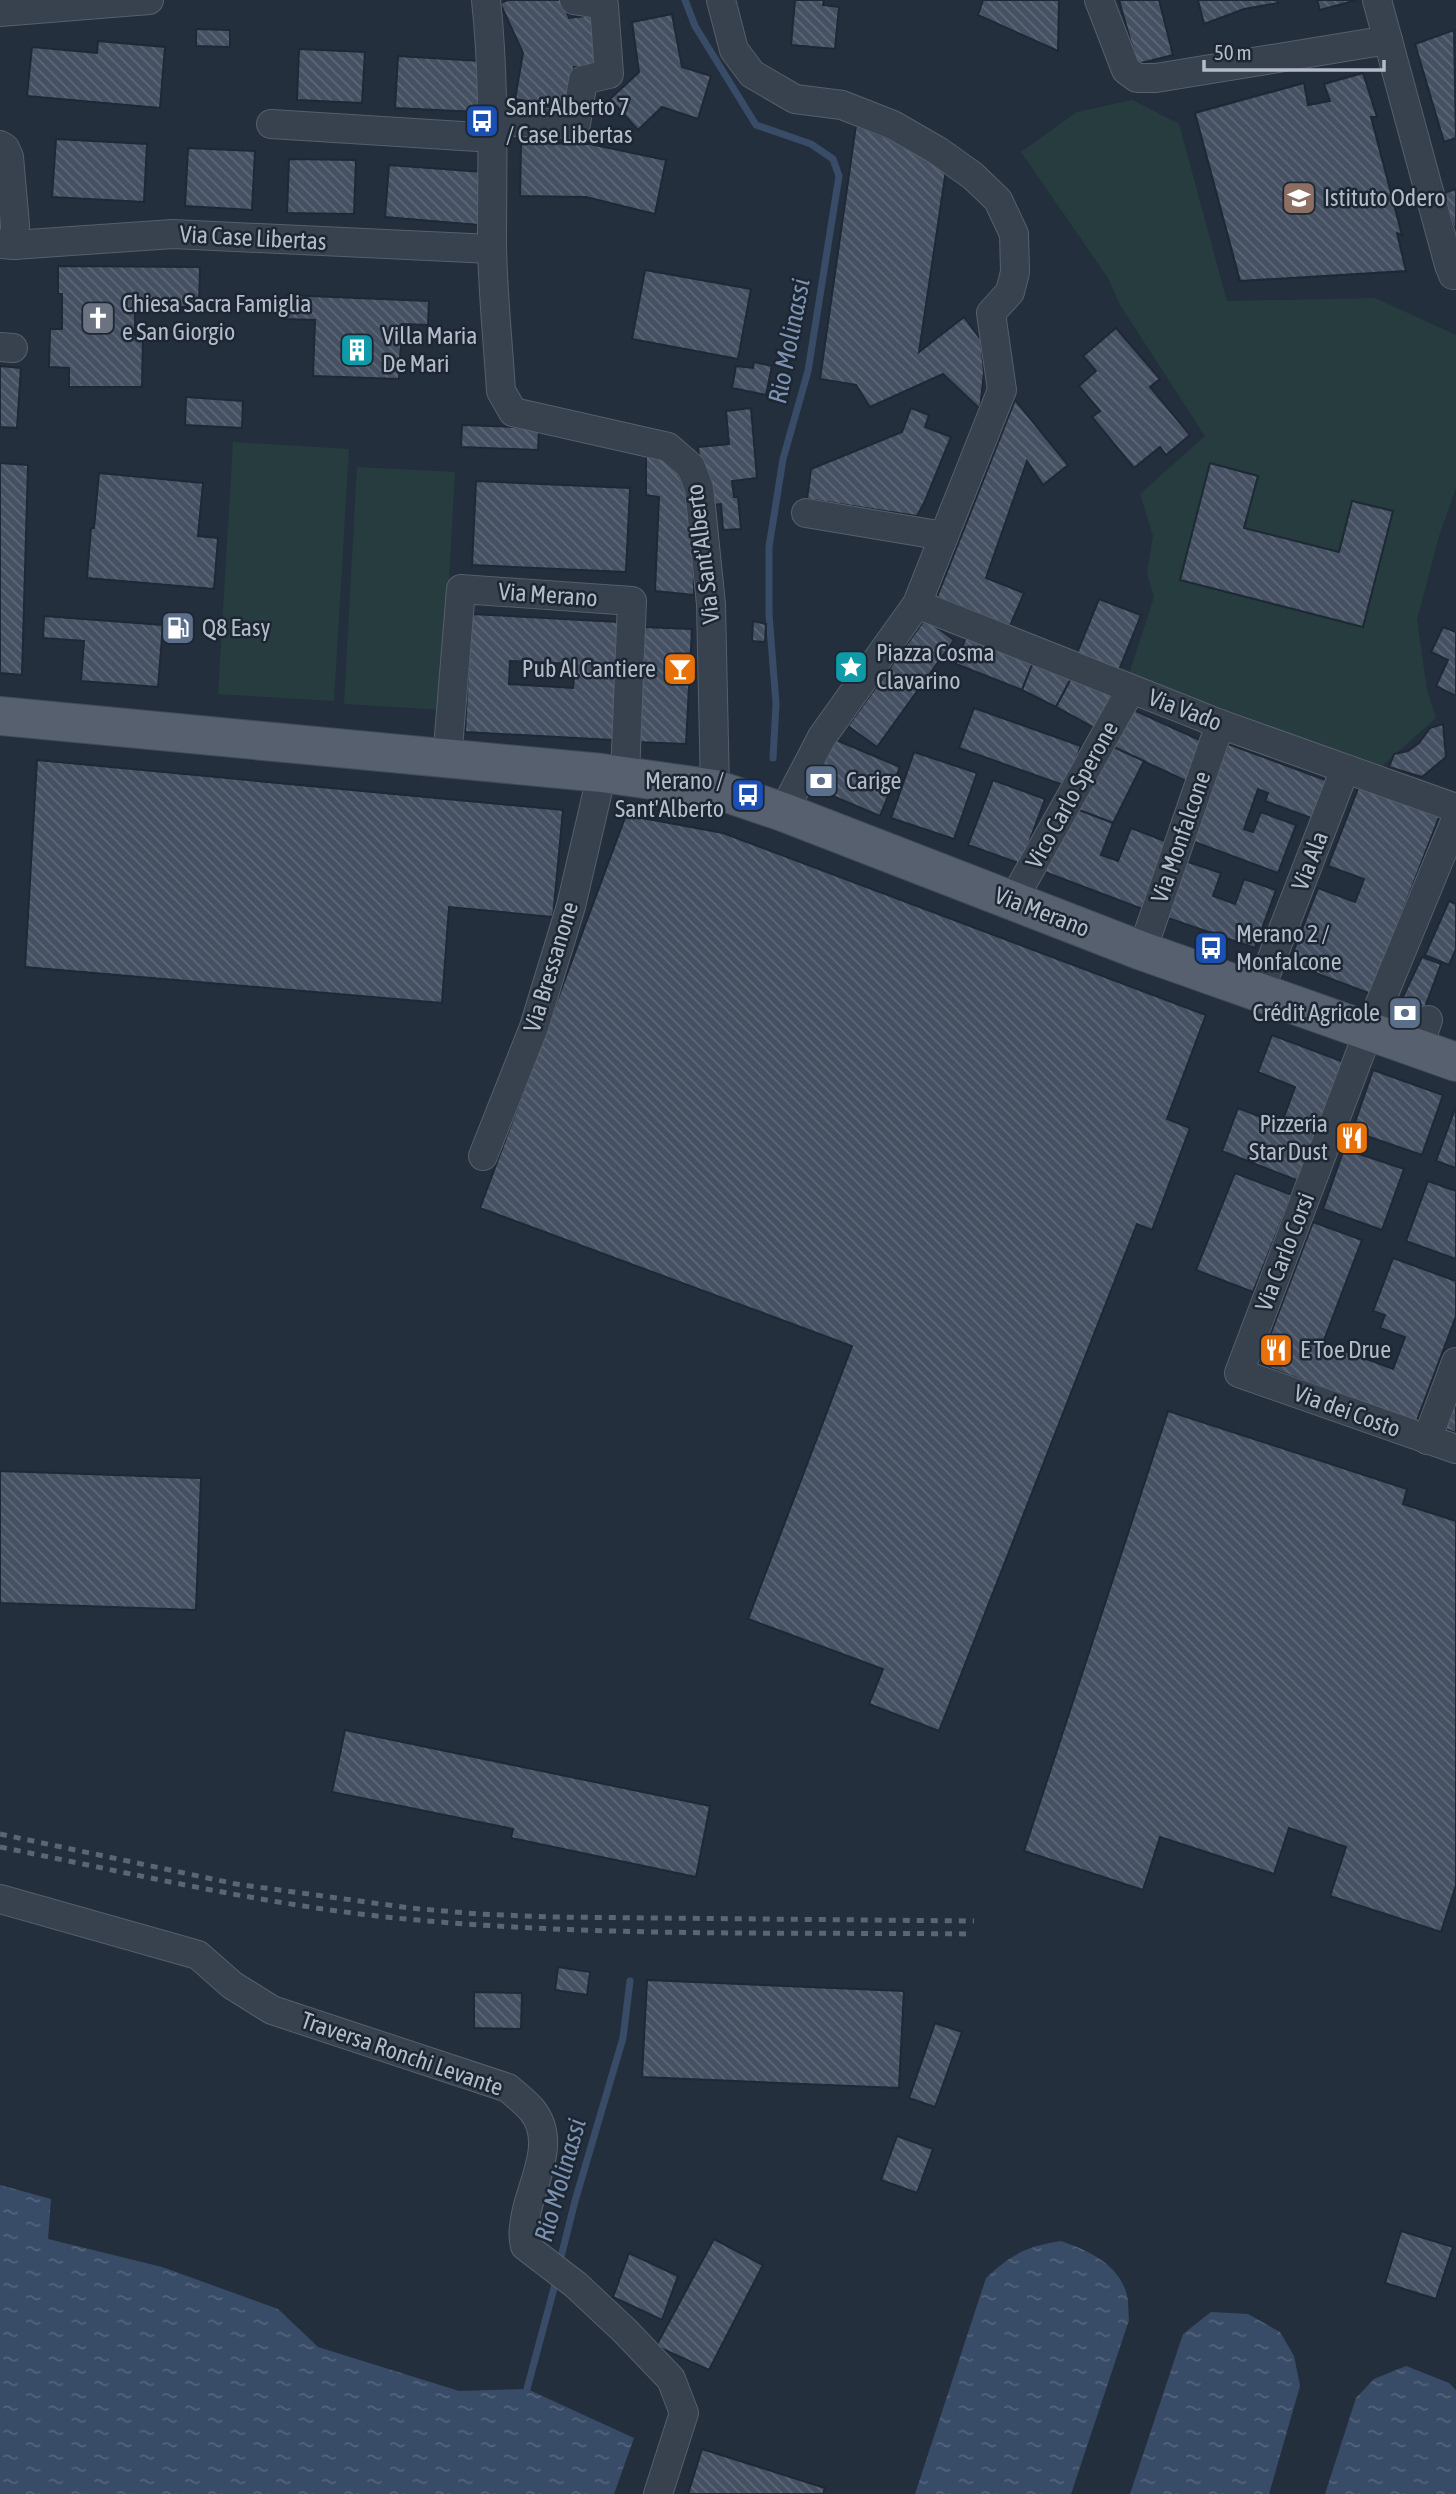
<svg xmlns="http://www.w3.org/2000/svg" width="1456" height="2494" font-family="'Asap Condensed',sans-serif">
	<defs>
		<pattern id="water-ripples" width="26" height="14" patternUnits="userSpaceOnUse" patternTransform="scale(1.75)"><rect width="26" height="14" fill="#394c67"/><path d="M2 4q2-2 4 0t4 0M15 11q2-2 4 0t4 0" fill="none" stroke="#53647b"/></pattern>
		<pattern id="building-back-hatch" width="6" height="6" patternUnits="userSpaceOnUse" patternTransform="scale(1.75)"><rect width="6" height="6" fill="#455162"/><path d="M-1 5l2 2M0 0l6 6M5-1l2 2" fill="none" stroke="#5d6877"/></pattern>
	</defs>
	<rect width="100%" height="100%" fill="#242f3e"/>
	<g fill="#263c3f">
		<path d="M1132 100 1179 124 1227 301 1375 298 1456 335V488L1439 536 1417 620 1427 690 1436 718 1381 767 1129 674 1154 597 1147 573 1153 536 1140 494 1205 436 1120 305 1108 278 1021 152 1077 112Z"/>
		<path d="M233 442 349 449 334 701 218 694Z"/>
		<path d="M357 467 455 472 442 710 344 704Z"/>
	</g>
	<g fill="url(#water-ripples)">
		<path d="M0 2185 51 2199 48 2239 162 2267 278 2309 318 2347 459 2391 527 2389 634 2438 614 2494H0Z"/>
		<path d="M1061 2241C1087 2250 1117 2263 1126 2292 1129 2300 1128 2311 1129 2320L1071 2494H915L986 2278C1012 2254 1025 2247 1061 2241Z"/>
		<path d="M1211 2312 1248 2314 1280 2332 1294 2356 1300 2386 1269 2494H1130L1183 2334Z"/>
		<path d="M1406 2366 1449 2383 1456 2390V2494H1325L1356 2398 1374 2379Z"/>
	</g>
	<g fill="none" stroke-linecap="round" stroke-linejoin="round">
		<g stroke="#394c67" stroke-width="7">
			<path d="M685 0 695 26 756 125 811 144 833 159 839 176 808 371 783 459 769 547V614L776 704 773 758"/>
			<path d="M559 2265 575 2201 623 2038 630 1981"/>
			<path d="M527 2389 557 2277"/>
		</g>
	</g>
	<g fill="url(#building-back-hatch)" stroke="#1f2835" stroke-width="2" fill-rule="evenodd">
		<path d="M508 0H562L569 18 594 15 598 67H574L568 108 515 99 523 53 500 3Z"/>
		<path d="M795 0H824L823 5 839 7 835 49 791 45Z"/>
		<path d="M983 0H1059L1058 51 978 15Z"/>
		<path d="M1119 0H1159L1173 55 1137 64Z"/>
		<path d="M1198 0H1277L1278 3 1244 9 1204 24Z"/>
		<path d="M1317 0H1357L1320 10Z"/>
		<path d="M672 14 682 67 711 76 698 119 662 107 638 130 610 99 639 72 632 22Z"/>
		<path d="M196 29 230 30V47L196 46Z"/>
		<path d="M1454 30 1456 138 1444 142 1415 44Z"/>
		<path d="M98 41 165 47 160 108 27 96 32 47 97 53Z"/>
		<path d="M299 49 365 52 362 103 297 100Z"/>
		<path d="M398 56 481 61 478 112 395 108Z"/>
		<path d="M1363 73 1377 117H1371L1402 235 1397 233 1406 271 1240 281 1195 113 1304 83 1308 105 1330 101 1324 84ZM1313 150 1330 227 1260 233 1248 168Z"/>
		<path d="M1363 73 1377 117H1371L1402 235 1397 233 1406 271 1240 281 1195 113 1304 83 1308 105 1330 101 1324 84Z"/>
		<path d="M856 125 897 142 946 170 919 352 964 317 981 340 984 372 980 409 943 374 870 407 856 385 820 379Z"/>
		<path d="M56 139 147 144 144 202 52 197Z"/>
		<path d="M521 143 590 144 666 160 655 214 586 197 520 196Z"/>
		<path d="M188 148 255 151 252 210 185 206Z"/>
		<path d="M289 159 356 160 354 214 287 213Z"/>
		<path d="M389 165 483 172 479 225 385 217Z"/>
		<path d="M1456 189V232L1441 194Z"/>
		<path d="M58 266 200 267 199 307H135V335H143L142 387H69V368L49 367 50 329H62V294H58Z"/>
		<path d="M645 270 751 289 738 359 632 339Z"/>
		<path d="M286 295 429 301 428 325 402 324 399 379 313 376 315 320 285 319Z"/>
		<path d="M1116 328 1160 379 1150 387 1190 435 1166 455 1160 447 1134 468 1092 417 1100 411 1079 386 1096 371 1083 356Z"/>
		<path d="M754 362 772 366 766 395 732 388 736 366 753 368Z"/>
		<path d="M0 366 21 368 17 428 0 427Z"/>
		<path d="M186 397 243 401 242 428 185 425Z"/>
		<path d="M1015 400 1068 465 1043 485 1027 461 986 578 1024 593 1010 626 937 597Z"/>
		<path d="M751 408 757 478 732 481 734 497H738L741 529 723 530 721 504 704 506 698 447 729 444 726 411Z"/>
		<path d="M911 408 929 415 925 427 951 437 925 501 917 516 807 499 811 469 902 432Z"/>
		<path d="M462 425 539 428 538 450 461 447Z"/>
		<path d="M646 456 671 460 693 504 694 595 655 591 659 497 646 495Z"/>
		<path d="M0 463 28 465 22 675 0 673Z"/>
		<path d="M1210 463 1258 476 1244 528 1339 552 1352 501 1393 511 1363 627 1180 580Z"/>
		<path d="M99 473 203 483 198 536 218 538 214 589 87 578 91 528H94Z"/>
		<path d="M476 481 630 488 626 572 472 565Z"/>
		<path d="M1099 599 1141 615 1119 670 1077 653Z"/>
		<path d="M471 614 619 622 613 740 465 732ZM510 661 575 664 573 688 509 684Z"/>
		<path d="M44 616 163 625 158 687 81 681 84 641 43 638Z"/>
		<path d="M925 619 954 640 877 747 848 726Z"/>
		<path d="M753 621 766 624 765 642 752 641Z"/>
		<path d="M643 627 692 629 686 744 637 742Z"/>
		<path d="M1443 627 1456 632V696L1436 686 1448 660 1431 652Z"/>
		<path d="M967 634 1034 660 1022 690 956 664Z"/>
		<path d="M1034 660 1075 671 1056 707 1022 690Z"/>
		<path d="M1075 671 1119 696 1100 731 1056 707Z"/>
		<path d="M1125 706 1204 742 1186 781 1107 744Z"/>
		<path d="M974 708 1081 746 1066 786 959 748Z"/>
		<path d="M1443 724 1446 757 1422 777 1389 767 1394 754 1408 751 1419 743 1430 728Z"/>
		<path d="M829 737 900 767 880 816 809 786Z"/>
		<path d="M1107 744 1144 761 1113 823 1079 810Z"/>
		<path d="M1228 744 1328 781 1314 819 1265 801 1268 793 1258 789 1244 829 1253 832 1261 812 1296 825 1278 873 1192 841Z"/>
		<path d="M914 752 977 773 954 839 891 818Z"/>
		<path d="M37 760 563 810 553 917 449 907 442 1003 25 967Z"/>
		<path d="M993 780 1045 799 1021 864 968 845Z"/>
		<path d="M1359 786 1439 817 1371 994 1289 963 1318 888 1355 902 1364 879 1328 866Z"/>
		<path d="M1079 810 1113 823 1101 855 1118 861 1131 828 1170 843 1145 910 1042 871Z"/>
		<path d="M626 815 723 833 1206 1015 1167 1119 1190 1128 1152 1230 1137 1224 939 1731 869 1704 883 1669 748 1619 852 1346 480 1208Z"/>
		<path d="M1185 861 1221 873 1213 896 1235 904 1244 879 1276 890 1255 948 1165 917Z"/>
		<path d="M1449 901 1456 904V949L1449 965 1425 955Z"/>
		<path d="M1422 957 1441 964 1422 1015 1398 1007Z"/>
		<path d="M1272 1035 1344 1062 1299 1181 1222 1151 1238 1108 1281 1125 1295 1087 1258 1072Z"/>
		<path d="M1373 1070 1443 1095 1422 1155 1352 1131Z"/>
		<path d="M1456 1106V1168L1436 1161Z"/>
		<path d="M1344 1149 1404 1169 1382 1230 1323 1209Z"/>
		<path d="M1235 1173 1292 1195 1253 1292 1196 1270Z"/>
		<path d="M1428 1181 1456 1191V1259L1406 1241Z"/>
		<path d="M1313 1222 1362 1240 1323 1343 1393 1369 1405 1337 1380 1328 1385 1315 1373 1311 1393 1258 1456 1281V1316L1416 1423 1259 1364Z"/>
		<path d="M1456 1382V1433L1439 1426Z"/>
		<path d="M1168 1411 1407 1489 1403 1504 1456 1521V1885L1441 1932 1330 1896 1346 1847 1289 1828 1274 1874 1160 1837 1143 1890 1024 1851Z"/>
		<path d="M0 1471 201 1478 196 1610 0 1603Z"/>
		<path d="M345 1730 710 1806 696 1877 511 1838 513 1829 332 1792Z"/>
		<path d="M558 1967 590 1972 587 1995 555 1990Z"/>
		<path d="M647 1980 904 1991 899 2088 642 2077Z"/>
		<path d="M474 1992 522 1993 521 2029 474 2028Z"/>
		<path d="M935 2023 962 2032 935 2107 909 2098Z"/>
		<path d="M897 2136 933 2149 917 2193 881 2180Z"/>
		<path d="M1401 2231 1453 2247 1436 2299 1385 2283Z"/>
		<path d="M714 2239 763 2265 709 2370 656 2346Z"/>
		<path d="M629 2253 678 2276 662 2320 613 2297Z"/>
		<path d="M702 2449 825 2488 823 2494H688Z"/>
	</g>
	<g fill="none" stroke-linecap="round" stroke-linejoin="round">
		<g stroke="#565f6c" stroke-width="30">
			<g id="minor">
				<path d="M486 0C495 82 492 164 492 247 493 295 498 343 501 391L513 412 668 447 691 467 699 488 711 604 715 789"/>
				<path d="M721 0 734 50 752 74 795 99 842 105 893 125 938 151 973 176 998 200 1014 234 1015 272 1010 292 991 313 1002 390 917 604 822 737 783 812"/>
				<path d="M1099 0 1126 70 1137 78H1156L1388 40"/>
				<path d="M1377 0 1449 265 1453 275 1456 274"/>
				<path d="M0 12 149 0"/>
				<path d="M493 121 576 124 583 80 609 74 604 5 574 0"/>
				<path d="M271 124 494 138"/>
				<path d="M0 145 5 148 9 157 15 225 14 245"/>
				<path d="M0 244 14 245 173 234 492 249"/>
				<path d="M0 347 13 348"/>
				<path d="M806 513 944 536"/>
				<path d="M917 604 1220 724 1456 808"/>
				<path d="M447 760 461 589 632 601 625 775"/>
				<path d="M1456 819 1369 1030 1239 1373 1456 1449"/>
				<path d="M1012 902 1131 689"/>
				<path d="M1142 951 1220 724"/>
				<path d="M1259 992 1345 769"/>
				<path d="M1418 1048 1428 1020"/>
				<path d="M483 1156 534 1027 571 906 602 773"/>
				<path d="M1427 1440 1456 1362"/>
				<path d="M0 1899 198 1955 232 1985 272 2010 508 2088C516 2095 525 2102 532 2110 557 2141 533 2180 526 2214 524 2226 522 2234 525 2246L576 2285 625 2331 671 2379 684 2413 658 2494"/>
			</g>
		</g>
		<g stroke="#414a57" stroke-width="40">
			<path id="primary" d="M0 716 602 773 715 789 783 812 1142 951 1456 1062"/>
		</g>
		<use href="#minor" stroke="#38414e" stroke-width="28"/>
		<use href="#primary" stroke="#56606e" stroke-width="38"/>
		<g stroke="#5a6575" stroke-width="5" stroke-dasharray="7 7" stroke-linecap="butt">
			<path d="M0 1834 236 1884 410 1908 478 1914 551 1917 974 1921"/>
			<path d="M0 1847C135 1874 269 1906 406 1919 594 1937 784 1932 973 1934"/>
		</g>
	</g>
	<defs>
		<g id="bus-square" transform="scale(1.75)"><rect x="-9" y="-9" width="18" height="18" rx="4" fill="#1a4fb4" stroke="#1d2633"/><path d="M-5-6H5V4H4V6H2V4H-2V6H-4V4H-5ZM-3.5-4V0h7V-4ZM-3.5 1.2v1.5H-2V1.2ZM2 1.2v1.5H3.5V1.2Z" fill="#fff"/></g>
		<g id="school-square" transform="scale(1.75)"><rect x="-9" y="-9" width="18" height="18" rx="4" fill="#8d6e63" stroke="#1d2633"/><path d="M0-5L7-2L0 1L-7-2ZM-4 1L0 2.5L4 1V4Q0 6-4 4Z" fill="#fff"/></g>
		<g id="church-square" transform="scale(1.75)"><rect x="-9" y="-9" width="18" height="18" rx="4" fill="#6b7280" stroke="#1d2633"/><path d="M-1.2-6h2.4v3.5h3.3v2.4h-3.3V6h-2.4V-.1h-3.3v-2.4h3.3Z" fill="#fff"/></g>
		<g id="building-square" transform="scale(1.75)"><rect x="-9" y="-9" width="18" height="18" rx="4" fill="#0f9aa8" stroke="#1d2633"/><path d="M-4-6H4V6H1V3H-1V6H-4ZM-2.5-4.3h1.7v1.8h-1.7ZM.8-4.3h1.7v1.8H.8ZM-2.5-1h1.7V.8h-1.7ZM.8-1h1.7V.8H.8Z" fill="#fff"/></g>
		<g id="fuel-square" transform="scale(1.75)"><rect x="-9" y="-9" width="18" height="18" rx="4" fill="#5c6f8a" stroke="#1d2633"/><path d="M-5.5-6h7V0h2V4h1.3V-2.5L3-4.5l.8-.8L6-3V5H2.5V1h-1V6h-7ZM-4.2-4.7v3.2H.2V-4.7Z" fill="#fff"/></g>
		<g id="sight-square" transform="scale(1.75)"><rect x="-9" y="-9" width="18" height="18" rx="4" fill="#0f9aa8" stroke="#1d2633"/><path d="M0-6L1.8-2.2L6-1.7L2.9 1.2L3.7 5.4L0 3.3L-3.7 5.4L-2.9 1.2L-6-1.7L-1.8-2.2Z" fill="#fff"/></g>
		<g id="bar-square" transform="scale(1.75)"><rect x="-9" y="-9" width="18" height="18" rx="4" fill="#e8710a" stroke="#1d2633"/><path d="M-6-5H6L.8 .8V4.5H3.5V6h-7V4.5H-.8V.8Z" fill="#fff"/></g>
		<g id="bank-square" transform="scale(1.75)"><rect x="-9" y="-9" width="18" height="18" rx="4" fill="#5c6f8a" stroke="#1d2633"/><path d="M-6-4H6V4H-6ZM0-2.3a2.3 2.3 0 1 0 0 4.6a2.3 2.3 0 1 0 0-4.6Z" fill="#fff"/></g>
		<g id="restaurant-square" transform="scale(1.75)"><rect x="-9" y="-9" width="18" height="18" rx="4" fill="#e8710a" stroke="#1d2633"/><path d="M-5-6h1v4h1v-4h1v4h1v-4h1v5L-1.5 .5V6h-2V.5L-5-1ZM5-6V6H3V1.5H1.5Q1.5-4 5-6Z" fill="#fff"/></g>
	</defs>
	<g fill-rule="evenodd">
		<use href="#bus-square" x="482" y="121"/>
		<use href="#school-square" x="1299" y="198"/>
		<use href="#church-square" x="98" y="318"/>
		<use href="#building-square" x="357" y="350"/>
		<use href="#fuel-square" x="178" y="628"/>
		<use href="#sight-square" x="851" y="667"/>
		<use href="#bar-square" x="680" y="669"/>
		<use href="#bank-square" x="821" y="781"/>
		<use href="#bus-square" x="748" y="795"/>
		<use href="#bus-square" x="1211" y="948"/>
		<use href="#bank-square" x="1405" y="1013"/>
		<use href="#restaurant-square" x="1352" y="1138"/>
		<use href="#restaurant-square" x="1276" y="1350"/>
	</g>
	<g text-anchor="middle" stroke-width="5" stroke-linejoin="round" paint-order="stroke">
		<g font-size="24" fill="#b4bcc9" stroke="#1d2633" text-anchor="start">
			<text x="506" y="115">Sant'Alberto 7<tspan x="506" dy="28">/ Case Libertas</tspan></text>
			<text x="1324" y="206">Istituto Odero</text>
			<text x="122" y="312">Chiesa Sacra Famiglia<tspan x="122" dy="28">e San Giorgio</tspan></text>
			<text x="382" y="344">Villa Maria<tspan x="382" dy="28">De Mari</tspan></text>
			<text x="202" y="636">Q8 Easy</text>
			<text x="876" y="661">Piazza Cosma<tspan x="876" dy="28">Clavarino</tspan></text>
			<text x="656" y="677" text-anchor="end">Pub Al Cantiere</text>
			<text x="724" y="789" text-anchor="end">Merano /<tspan x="724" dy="28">Sant'Alberto</tspan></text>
			<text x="846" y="789">Carige</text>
			<text x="1236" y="942">Merano 2 /<tspan x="1236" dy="28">Monfalcone</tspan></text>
			<text x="1380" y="1021" text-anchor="end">Crédit Agricole</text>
			<text x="1328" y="1132" text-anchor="end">Pizzeria<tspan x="1328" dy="28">Star Dust</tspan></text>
			<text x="1300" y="1358">E Toe Drue</text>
		</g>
		<g font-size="24" fill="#b4bcc9" stroke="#1d2633">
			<text transform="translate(253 238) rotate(3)" y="8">Via Case Libertas</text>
			<text transform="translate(703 554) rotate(-97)" y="8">Via Sant'Alberto</text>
			<text transform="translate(548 595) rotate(4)" y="8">Via Merano</text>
			<text transform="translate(1185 710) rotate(21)" y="8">Via Vado</text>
			<text transform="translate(1072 795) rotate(-61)" y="8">Vico Carlo Sperone</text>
			<text transform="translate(1181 837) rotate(-71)" y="8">Via Monfalcone</text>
			<text transform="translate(1310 861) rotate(-69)" y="8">Via Ala</text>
			<text transform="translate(1042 912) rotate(21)" y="8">Via Merano</text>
			<text transform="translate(551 967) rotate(-73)" y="8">Via Bressanone</text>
			<text transform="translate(1285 1252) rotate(-69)" y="8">Via Carlo Corsi</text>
			<text transform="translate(1347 1411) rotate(20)" y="8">Via dei Costo</text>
			<text transform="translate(402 2054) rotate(19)" y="8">Traversa Ronchi Levante</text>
		</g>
		<g font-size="26" font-style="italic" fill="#7c92b1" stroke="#1d2633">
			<text transform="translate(789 341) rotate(-79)" y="9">Rio Molinassi</text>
			<text transform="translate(560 2180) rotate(-74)" y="9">Rio Molinassi</text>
		</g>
	</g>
	<path d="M1204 60v10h180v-10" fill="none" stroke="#b4bcc9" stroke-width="3.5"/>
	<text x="1214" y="60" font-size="21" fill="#b4bcc9" stroke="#1d2633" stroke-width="5" paint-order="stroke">50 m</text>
</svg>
